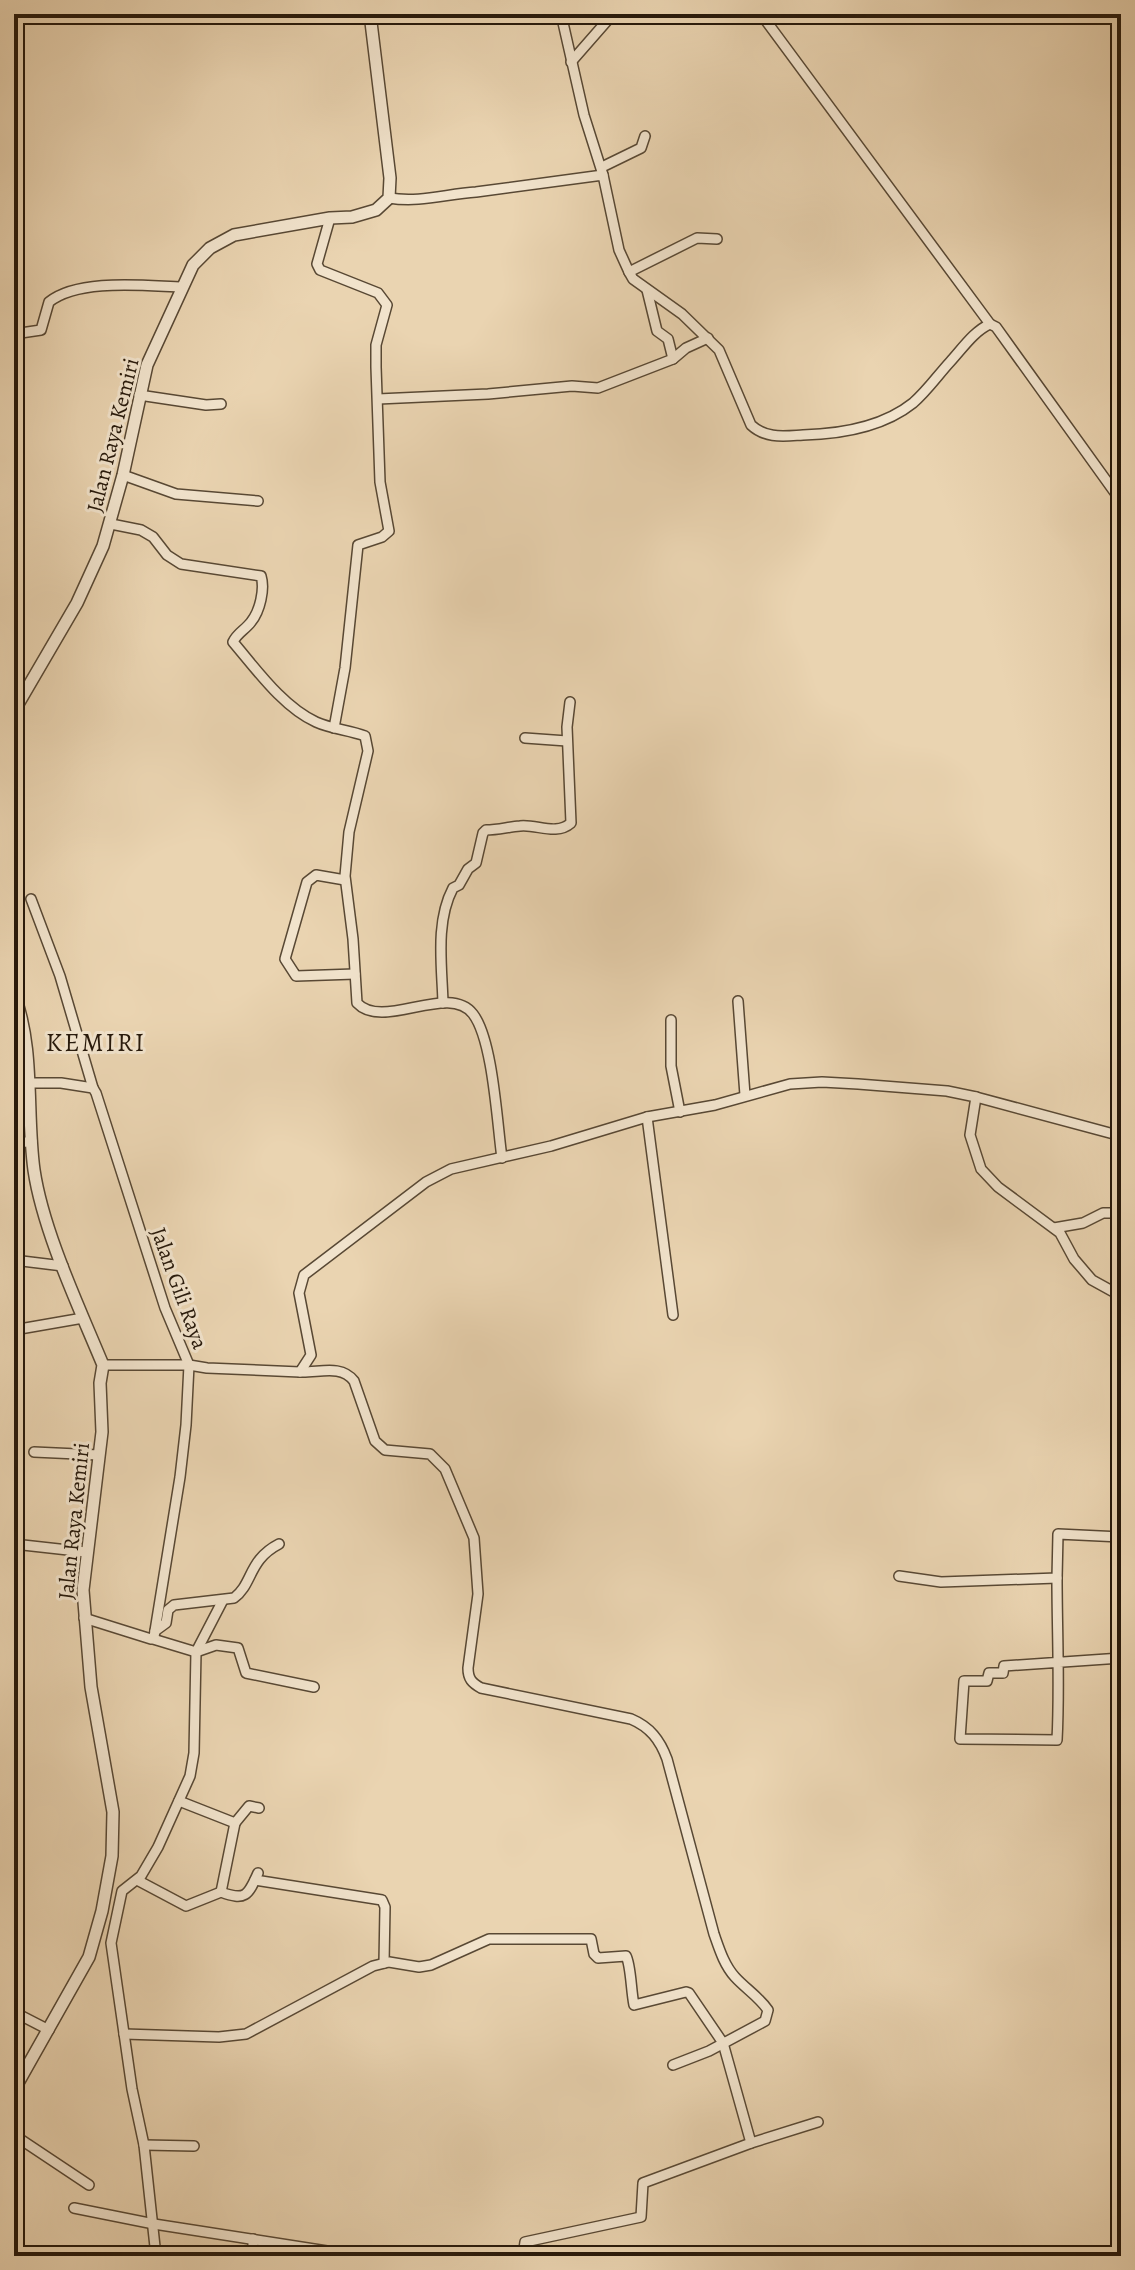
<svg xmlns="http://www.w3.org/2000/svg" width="1135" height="2270" font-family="Alegreya,serif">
	<rect width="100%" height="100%" fill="#ead4b1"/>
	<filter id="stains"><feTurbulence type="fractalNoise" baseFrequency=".0025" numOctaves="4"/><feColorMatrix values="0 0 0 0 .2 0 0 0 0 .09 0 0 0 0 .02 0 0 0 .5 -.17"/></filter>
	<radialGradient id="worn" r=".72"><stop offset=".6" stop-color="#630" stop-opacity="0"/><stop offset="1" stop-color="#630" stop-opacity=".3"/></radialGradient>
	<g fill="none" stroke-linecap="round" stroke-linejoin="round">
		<g stroke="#584834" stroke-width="12">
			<g id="minor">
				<path d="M561 14 584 115 603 175"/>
				<path d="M761 14 990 324"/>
				<path d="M370 19 444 15"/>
				<path d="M571 62 613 14"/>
				<path d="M602 167 641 148 645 136"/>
				<path d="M389 198C420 203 446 194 476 192L603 175 619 250 629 272 697 238 717 239"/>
				<path d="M330 218 317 264 320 270 378 293 387 305 376 345V367L380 482 389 531 382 537 358 545 345 668 334 728"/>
				<path d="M629 272 633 279 682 314 719 350 751 425C766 439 784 436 803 435 841 434 883 427 913 403 927 391 938 375 950 362 962 349 974 331 990 324L996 327 1121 501"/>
				<path d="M647 290 657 331 668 339 673 359"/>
				<path d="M14 334 41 330 49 302C79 278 146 286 183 287"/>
				<path d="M139 395 206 405 221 404"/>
				<path d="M378 399 488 394 572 386 598 388 673 359 686 348 708 338"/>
				<path d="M123 475 176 494 258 501"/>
				<path d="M111 524 141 530 153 537 167 555 181 564 261 576C265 589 260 611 251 622 245 630 237 633 233 642 256 669 283 707 316 722 331 729 350 730 365 736L368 751 349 832 345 876 353 939 357 1003C383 1031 449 982 473 1014 493 1040 497 1123 502 1158"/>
				<path d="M525 738 567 741"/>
				<path d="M345 880 316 875 307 882 285 959 296 976 355 974"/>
				<path d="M31 899 60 976 93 1088"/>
				<path d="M738 1001 745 1095"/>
				<path d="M443 1003C442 966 435 922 453 888L459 885 468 869 476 863 483 833 486 830C498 830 508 827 520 826 537 824 556 836 571 823L567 727 570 702"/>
				<path d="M671 1020V1066L680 1112"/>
				<path d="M29 1083H61L93 1088 96 1093 165 1308 189 1365 186 1425 180 1477 154 1637 151 1639 84 1618"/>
				<path d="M976 1097 1121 1136"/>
				<path d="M647 1117 673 1315"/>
				<path d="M14 1144 32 1141"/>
				<path d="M1054 1228 1083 1223 1103 1213H1121"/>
				<path d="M14 1262 22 1261 63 1266"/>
				<path d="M14 1330 83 1318"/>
				<path d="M103 1365H189L207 1368 300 1372 311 1355 299 1293 304 1275 426 1182 451 1169 551 1146 647 1117 715 1105 790 1084 822 1082 858 1084 947 1091 976 1097 970 1135 981 1169 998 1187 1060 1233 1074 1259 1092 1280 1121 1296"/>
				<path d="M300 1372C319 1373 341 1364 354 1381L375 1441 385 1450 430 1454 445 1469 474 1538 478 1594 468 1668C468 1679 472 1683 481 1688L631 1719C650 1727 660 1740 667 1759L714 1934C719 1948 724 1965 735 1977 746 1989 758 1996 768 2010L765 2021 709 2051 673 2065"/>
				<path d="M34 1452 99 1455"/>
				<path d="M14 1544 86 1552"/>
				<path d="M899 1576 941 1582 1057 1578 1058 1534 1121 1537"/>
				<path d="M1057 1578C1057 1632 1060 1686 1057 1740L960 1739 964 1681H987L989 1673H1003L1004 1666 1121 1658"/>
				<path d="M155 1631 166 1623 168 1610 174 1605 234 1598C253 1584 248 1560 279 1544"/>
				<path d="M153 1639 196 1652 216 1645 238 1648 246 1673 314 1687"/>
				<path d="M179 1801 235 1823 249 1806 259 1808"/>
				<path d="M137 1880 186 1906 221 1892C245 1901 248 1896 258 1873"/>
				<path d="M255 1880 382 1900 385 1907 384 1963"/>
				<path d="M221 1892 235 1823"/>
				<path d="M14 2012 49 2030"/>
				<path d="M124 2034 219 2037 246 2034 373 1966 389 1962 419 1967 431 1965 489 1939H591L594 1954 598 1958 626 1956C631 1965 631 1991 634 2005L686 1992 689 1993 723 2043 751 2143 643 2183 641 2217 525 2242 523 2256"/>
				<path d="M14 2135 89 2185"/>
				<path d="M751 2143 818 2122"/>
				<path d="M144 2145 194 2146"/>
				<path d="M74 2208 154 2224 359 2256"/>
				<path d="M156 2256 144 2145 132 2089 111 1943 122 1891 141 1876 158 1847 190 1776 194 1753 196 1652 223 1600"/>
				<path d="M253 2256V2239"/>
			</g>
		</g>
		<g stroke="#584834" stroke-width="14">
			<g id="tertiary">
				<path d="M14 711 77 603 103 546 123 475 147 365 193 265 210 248 234 235 330 218 352 217 376 210 389 198 390 178 370 14"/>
				<path d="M14 994C35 1050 26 1112 34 1170 43 1231 79 1307 103 1365L100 1383 102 1432 83 1590 91 1687 113 1812 112 1856 102 1911 89 1957 14 2090"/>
			</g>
		</g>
		<use href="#minor" stroke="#f1e3cc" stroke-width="9"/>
		<use href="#tertiary" stroke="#f1e3cc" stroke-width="11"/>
	</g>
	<g text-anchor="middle" stroke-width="6" stroke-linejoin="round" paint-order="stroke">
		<g font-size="22" fill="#27190b" stroke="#f1e3cc">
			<text transform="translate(112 435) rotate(-76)" y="8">Jalan Raya Kemiri</text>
			<text transform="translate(180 1288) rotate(70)" y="8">Jalan Gili Raya</text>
			<text transform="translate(73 1521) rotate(-84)" y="8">Jalan Raya Kemiri</text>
		</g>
		<g font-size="26" letter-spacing="2" fill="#27190b" stroke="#f1e3cc">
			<text x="96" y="1051">KEMIRI</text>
		</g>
	</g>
	<rect width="1135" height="2270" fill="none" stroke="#ead4b1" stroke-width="48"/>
	<rect x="16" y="16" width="1103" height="2238" fill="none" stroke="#27190b" stroke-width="4"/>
	<rect x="24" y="24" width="1087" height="2222" fill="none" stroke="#27190b" stroke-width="2"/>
	<rect width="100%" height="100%" filter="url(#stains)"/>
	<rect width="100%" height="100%" fill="url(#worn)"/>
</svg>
